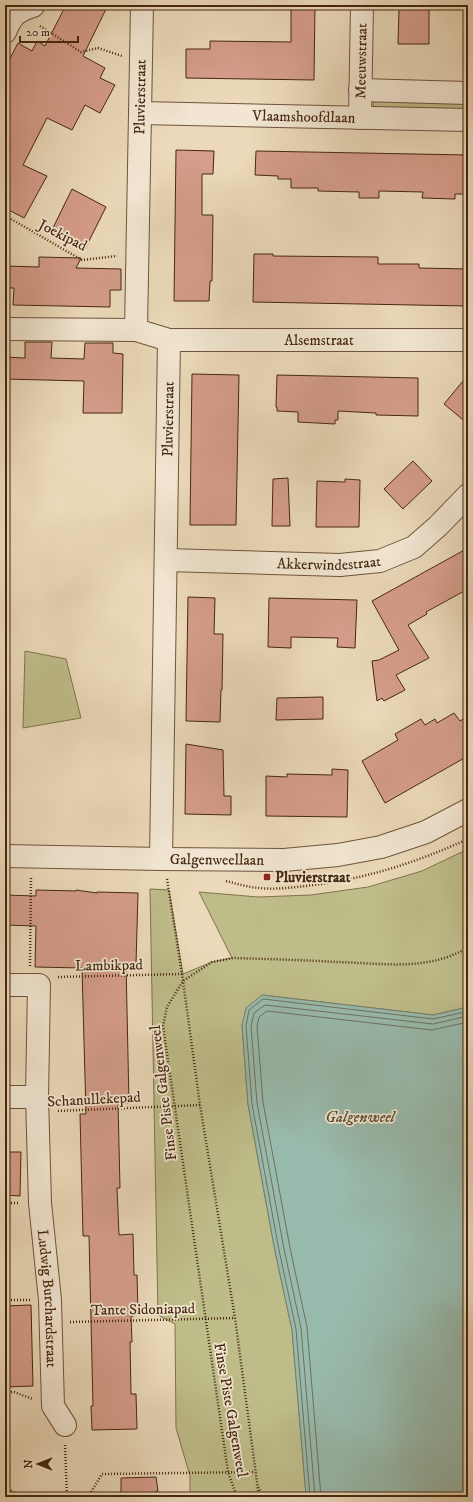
<svg xmlns="http://www.w3.org/2000/svg" width="473" height="1502" font-family="'IM FELL DW Pica',serif">
	<rect width="100%" height="100%" fill="#ebd9b9"/>
	<filter id="stains"><feTurbulence type="fractalNoise" baseFrequency=".005" numOctaves="4"/><feColorMatrix values="0 0 0 0 .2 0 0 0 0 .09 0 0 0 0 .02 0 0 0 .5 -.17"/></filter>
	<radialGradient id="worn" r=".72"><stop offset=".6" stop-color="#630" stop-opacity="0"/><stop offset="1" stop-color="#630" stop-opacity=".3"/></radialGradient>
	<g fill="#bebd8a" stroke="#82724c">
		<path d="M375 100 468 101V111L374 108 373 104Z"/>
		<path d="M25 651 66 659 81 718 23 728Z"/>
		<path d="M468 849V1004L464 1008 433 1015 262 995 242 1025 248 1104 275 1251 292 1330 306 1495 307 1497H190V1476L176 1428 175 1324 158 1315 150 889 169 890 183 974 212 962 232 958 199 892 258 897 311 895 368 887 422 871Z"/>
	</g>
	<path fill="#98baac" stroke="#777f6d" d="M262 995 433 1015 464 1008 468 1004V1497H307L306 1495 292 1330 275 1251 248 1104 242 1025 246 1008Z"/>
	<g fill="none" stroke-linecap="round" stroke-linejoin="round">
		<g stroke="#6f705e" stroke-width="1">
			<path d="M310 1497 296 1329 279 1250 252 1104 246 1026 249 1010 263 999 433 1019 465 1012 468 1010"/>
			<path d="M315 1497 301 1328 284 1249 257 1103 251 1026 254 1013 265 1005 433 1024 468 1016"/>
			<path d="M321 1497 307 1327 290 1248 263 1102 257 1026 259 1017 267 1011 432 1030 468 1022"/>
		</g>
	</g>
	<g fill="#d59d8a" stroke="#46270f">
		<path d="M66 5H108L83 56 105 68 100 78 115 85 100 113 85 105 72 130 47 118 23 165 47 176 24 218 5 208V68L18 43 32 51 37 41 45 46Z"/>
		<path d="M291 5H315L314 80 186 78V49H210V41L291 42Z"/>
		<path d="M399 9H429V44H398Z"/>
		<path d="M176 150 214 151 213 174H202V215H213L212 281H210L209 301H174Z"/>
		<path d="M256 151 468 155V194H455V199L422 198 423 192 379 191V198H359V192L318 191V188H291V179H278V176L255 175Z"/>
		<path d="M72 189 106 207 85 249 51 232Z"/>
		<path d="M254 254H273V256L378 257V264H419V268L468 269V306L253 302Z"/>
		<path d="M39 257 81 258 76 268 121 269V290H110V307L13 305 14 288H5V266L39 267Z"/>
		<path d="M25 342H52L51 358 84 359 85 343H113V353L123 354 122 413H83L84 381 5 379V357L25 358Z"/>
		<path d="M192 374 239 375 236 525H190Z"/>
		<path d="M277 375 418 378V416L376 415V413L338 411V420H335V424L298 422V412L277 411V407H276Z"/>
		<path d="M468 375V424L444 404Z"/>
		<path d="M413 461 432 481 403 509 384 489Z"/>
		<path d="M288 478 290 526H272L273 479Z"/>
		<path d="M345 479 360 480 359 527H316L317 481 345 482Z"/>
		<path d="M468 548V589L426 612 427 614 408 625 429 658 396 675 405 690 384 701 382 698 377 701 372 661 379 660 399 650 372 601Z"/>
		<path d="M188 597 215 598 214 634H223L222 690H221L220 722 186 721Z"/>
		<path d="M269 598 357 600 355 648 337 647 338 638 291 637V648L268 647Z"/>
		<path d="M323 697V719L276 720 277 698Z"/>
		<path d="M454 713 460 721 468 716V756L385 803 362 761 398 740 395 734 421 719 425 725 435 719 437 723Z"/>
		<path d="M186 744 223 750 224 796H231V815L185 814Z"/>
		<path d="M332 769 348 770 347 817 266 816V776L287 777V774L332 775Z"/>
		<path d="M36 890 76 891V890L97 893V892L138 893 136 964 126 963 129 1103H118L120 1188H117L119 1235 133 1234 134 1275H137L138 1311H134V1316H131L132 1342H130L131 1394H136L137 1429 92 1430 91 1406H93L89 1236H83L80 1114H86L82 968 35 967 36 926 5 925V895L36 896Z"/>
		<path d="M5 1152H21L20 1196 5 1195Z"/>
		<path d="M31 1305 33 1386 5 1387V1306Z"/>
		<path d="M156 1477 158 1491H156V1497H121V1478Z"/>
	</g>
	<g fill="none" stroke-linecap="round" stroke-linejoin="round">
		<g stroke="#6f543a" stroke-width="24">
			<g id="minor">
				<path d="M142 5 136 330 169 340 161 859"/>
				<path d="M5 32C12 15 16 12 33 6"/>
				<path d="M360 90 468 93"/>
				<path id="s1" d="M140 113 468 120"/>
				<path id="s2" d="M360 118 362 5"/>
				<path d="M5 329 136 330"/>
				<path id="s3" d="M169 340H468"/>
				<path id="s4" d="M166 560 340 565 380 561 414 547 438 526 468 495"/>
				<path id="s5" d="M5 856 161 859 284 860 338 855 381 847 426 832 468 810"/>
				<path id="s6" d="M5 985H39L37 1097 40 1203 50 1300 53 1406 65 1425"/>
				<path d="M5 1097H37"/>
			</g>
		</g>
		<g stroke="#46270f" stroke-width="2.5" stroke-dasharray="1 2" stroke-linecap="butt">
			<path d="M40 26 81 52 98 48 122 56"/>
			<path d="M5 219H11L82 260 117 256"/>
			<path d="M167 879 183 981 200 1105 235 1318 259 1497"/>
			<path d="M226 881C237 884 248 887 259 888 277 890 296 887 314 885 369 878 417 862 468 839"/>
			<path d="M30 966 31 877"/>
			<path d="M58 977 182 974"/>
			<path d="M58 1111 200 1105"/>
			<path d="M5 1203H20"/>
			<path d="M5 1300H30"/>
			<path d="M70 1322 235 1318"/>
			<path d="M5 1392H14L33 1399"/>
			<path d="M65 1445 67 1497"/>
			<path d="M258 1487 264 1497"/>
			<path d="M5 1490H10L20 1497"/>
			<path d="M88 1497 102 1474 255 1472"/>
			<path d="M237 1497 228 1472 163 1026 167 1007 183 981 212 962 233 958C267 959 302 960 337 962 380 963 430 972 468 947"/>
		</g>
		<use href="#minor" stroke="#f2e6d2" stroke-width="22"/>
	</g>
	<rect fill="#8f2418" stroke="#f2e6d2" stroke-width="1.5" x="263" y="873" width="8" height="8" rx="2"/>
	<g text-anchor="middle" stroke-width="3.5" stroke-linejoin="round" paint-order="stroke">
		<g font-size="15" fill="#46270f" stroke="#f2e6d2">
			<text dy="5" stroke="none"><textPath href="#s2" startOffset="57">Meeuwstraat</textPath></text>
			<text transform="translate(140 97) rotate(-89)" y="5">Pluvierstraat</text>
			<text dy="5" stroke="none"><textPath href="#s1" startOffset="164">Vlaamshoofdlaan</textPath></text>
			<text transform="translate(63 235) rotate(27)" y="5">Joekipad</text>
			<text dy="5" stroke="none"><textPath href="#s3" startOffset="150">Alsemstraat</textPath></text>
			<text transform="translate(168 419) rotate(-89)" y="5">Pluvierstraat</text>
			<text dy="5" stroke="none"><textPath href="#s4" startOffset="163">Akkerwindestraat</textPath></text>
			<text dy="5" stroke="none"><textPath href="#s5" startOffset="212">Galgenweellaan</textPath></text>
			<text transform="translate(109 965) rotate(-1)" y="5">Lambikpad</text>
			<text transform="translate(163 1093) rotate(-97)" y="5">Finse Piste Galgenweel</text>
			<text transform="translate(94 1099) rotate(-3)" y="5">Schanullekepad</text>
			<text dy="5" stroke="none"><textPath href="#s6" startOffset="348">Ludwig Burchardstraat</textPath></text>
			<text transform="translate(143 1309) rotate(-1)" y="5">Tante Sidoniapad</text>
			<text transform="translate(231 1410) rotate(80)" y="5">Finse Piste Galgenweel</text>
		</g>
		<g font-size="15" font-weight="bold" fill="#46270f" stroke="#f2e6d2" text-anchor="start">
			<text x="275" y="882">Pluvierstraat</text>
		</g>
		<g font-size="16" font-style="italic" fill="#5a4c36" stroke="#f2e6d2">
			<text x="360" y="1122">Galgenweel</text>
		</g>
	</g>
	<rect width="473" height="1502" fill="none" stroke="#ebd9b9" stroke-width="20"/>
	<rect x="6" y="6" width="461" height="1490" fill="none" stroke="#46270f" stroke-width="2"/>
	<rect x="10" y="10" width="453" height="1482" fill="none" stroke="#46270f"/>
	<g transform="translate(38 1464) rotate(270)" stroke="#f2e6d2" stroke-width="3" paint-order="stroke">
	<path d="M0-3L7 15L0 10L-7 15Z" fill="#46270f"/>
	<text y="-6" font-size="11" font-weight="bold" text-anchor="middle" fill="#46270f">N</text>
	</g>
	<path d="M20 36v6h58v-6" fill="none" stroke="#46270f" stroke-width="2"/>
	<text x="26" y="36" font-size="12" fill="#46270f" stroke="#f2e6d2" stroke-width="3" paint-order="stroke">20 m</text>
	<rect width="100%" height="100%" filter="url(#stains)"/>
	<rect width="100%" height="100%" fill="url(#worn)"/>
</svg>
